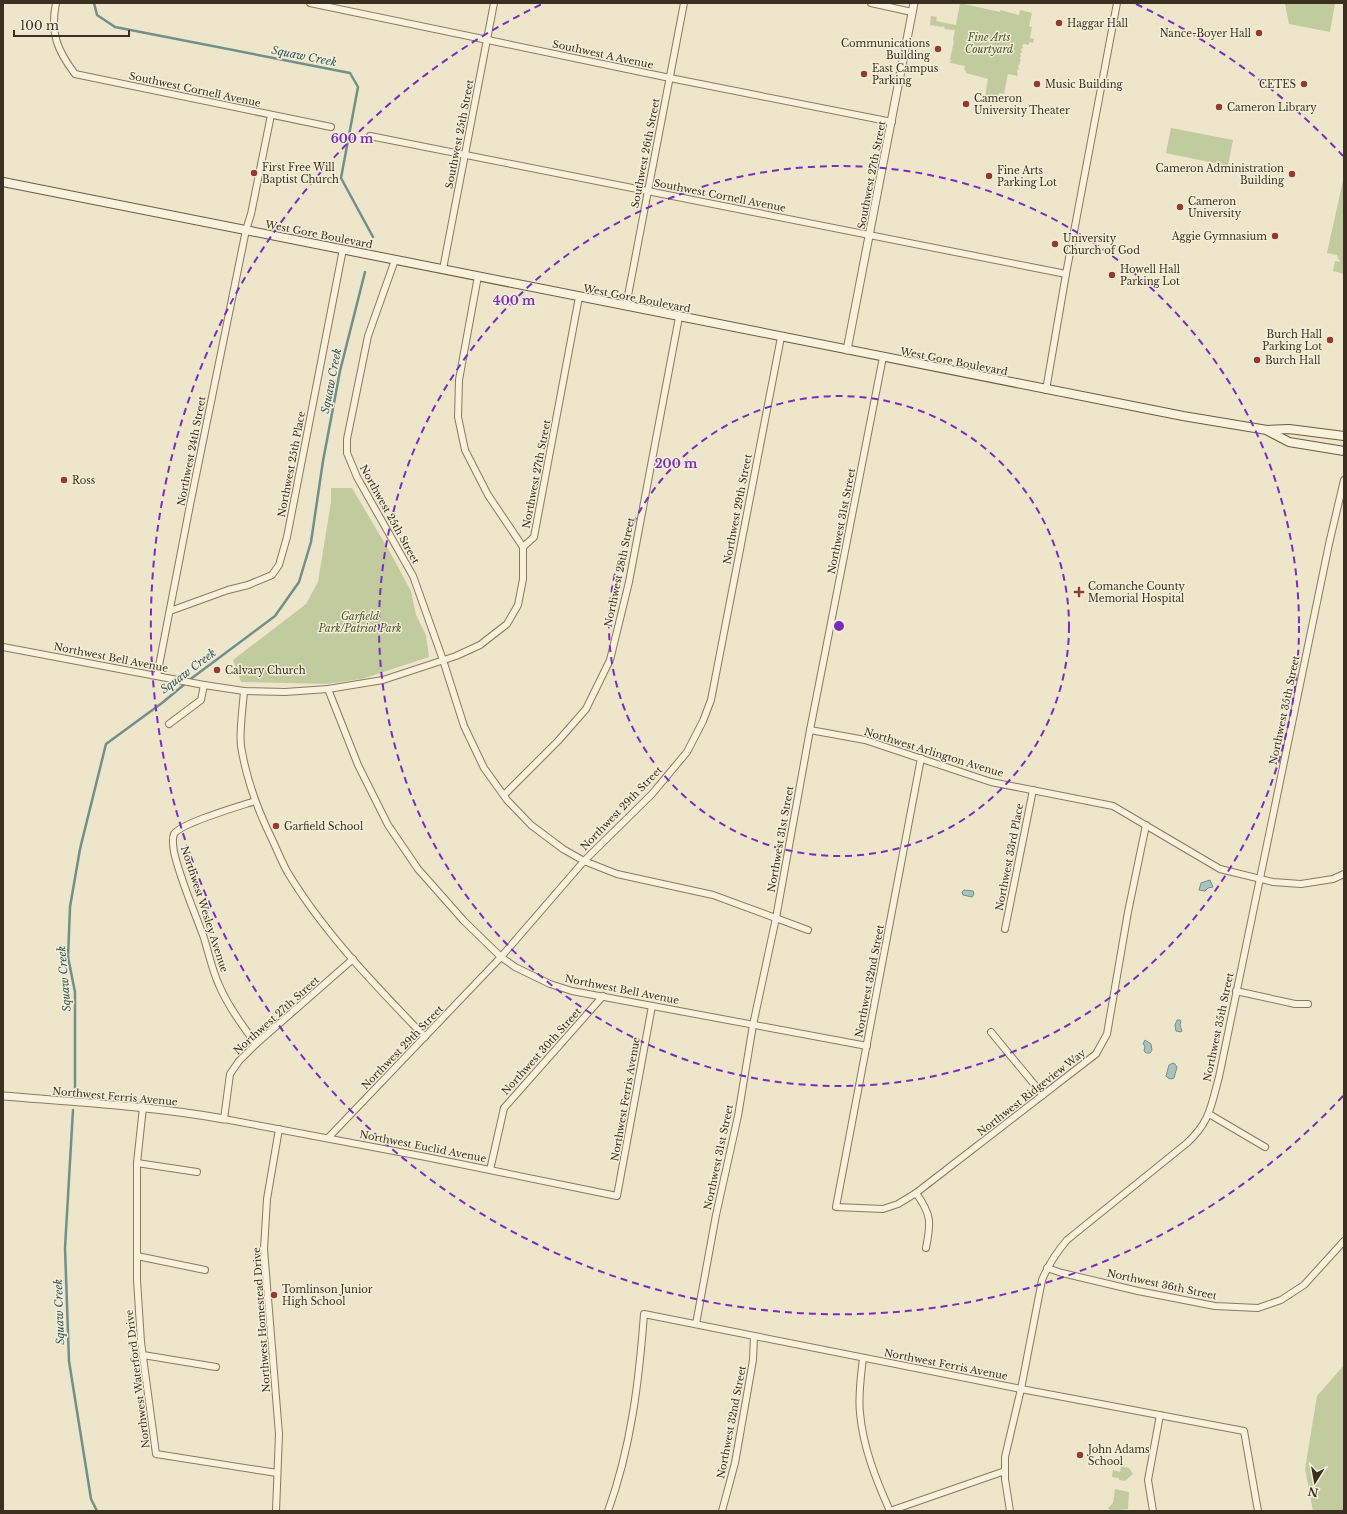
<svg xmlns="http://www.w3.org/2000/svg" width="1347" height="1514" font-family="'Libre Baskerville',serif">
	<rect width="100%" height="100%" fill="#ede6ca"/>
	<g fill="#c2cb9e">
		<path d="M960 3 1000 12V10L1019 15 1020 10 1032 13 1029 26 1032 27 1030 38 1034 39 1033 43 1030 42 1028 45 1024 44 1022 45 1023 48 1021 49 1022 53H1020L1021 56 1020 58 1021 61 1019 62 1020 64 1018 66 1019 69 1017 70 1018 76 1008 74 1004 94 999 93 998 98 985 96 988 79 966 73V71L964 70 965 66 950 63 951 60 950 59 954 41 953 40 955 30 944 29 945 27 942 26V27L930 25 931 16 937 17 936 21 956 25Z"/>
		<path d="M1285 3H1335L1330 32 1289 24Z"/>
		<path d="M1171 128 1233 140 1228 166 1166 153Z"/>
		<path d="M1344 176V274L1333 271 1335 261 1340 262 1337 255 1327 253Z"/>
		<path d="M331 488H352L391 554 411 591 416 615 426 635 429 657 362 679 326 684 241 682 233 660 306 604 318 582 331 502Z"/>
		<path d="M1344 1365V1511H1313L1305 1469 1317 1396Z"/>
		<path d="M1121 1466 1129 1468 1133 1474 1125 1481 1119 1480V1478L1112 1477 1113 1470 1120 1472Z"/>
		<path d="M1115 1489 1129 1492 1128 1509 1111 1511 1108 1508 1113 1503Z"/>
	</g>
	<g fill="#aac2bd" stroke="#71908b">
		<path d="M1210 880 1213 887 1208 888 1205 891 1199 890 1201 883Z"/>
		<path d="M964 890 973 891 974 894 972 897 963 895 962 892Z"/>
		<path d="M1177 1020H1180L1181 1021 1180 1025 1182 1031 1181 1032 1176 1031 1175 1025Z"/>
		<path d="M1145 1040 1151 1044 1152 1050 1150 1053H1146L1144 1051 1145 1046 1143 1044Z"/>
		<path d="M1173 1063 1175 1064 1177 1067 1174 1078 1171 1079 1168 1078 1166 1076 1169 1065Z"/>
	</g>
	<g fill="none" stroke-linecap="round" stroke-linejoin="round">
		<g stroke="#71908b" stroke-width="2.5">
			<path d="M94 3 97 15 115 27 350 73 358 87 341 178 373 237"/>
			<path d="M75 1091V992L68 957 70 907 80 849 106 744 162 703 192 678 275 616 299 582 311 542 323 461 340 371 365 272"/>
			<path d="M73 1110 65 1248 69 1361 91 1499 97 1511"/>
		</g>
		<g stroke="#89795f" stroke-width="8">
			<g id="minor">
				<path d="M56 3C50 33 57 50 75 74L331 127"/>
				<path d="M310 3 670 78 892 122"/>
				<path d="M871 3 912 12"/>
				<path d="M370 136 1066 274"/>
				<path d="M395 260 368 336 347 439V453L357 477 413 576 443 660 464 726 484 768 507 800 531 825 563 849 584 861 617 874 713 895 808 930"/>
				<path d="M443 269 494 3"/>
				<path d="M478 276 459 380 458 417 465 450 488 495 523 547"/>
				<path d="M626 306 684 3"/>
				<path d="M1046 390 1066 274 1117 3"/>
				<path d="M170 611 228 590 248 585 272 575 279 565 287 537 343 249"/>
				<path d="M3 647 204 685 244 691 285 692 328 689 383 680 456 656 480 645 507 624 518 605 523 579V547L534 537 579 297"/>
				<path d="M157 676 190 505 246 230 251 214 271 115"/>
				<path d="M328 689 358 765 388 825 418 869 464 921 501 957 515 967 550 984 572 991 867 1046"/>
				<path d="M244 691C243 706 239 732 241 746 246 777 256 806 270 835 276 847 281 861 288 873 325 934 376 986 425 1037"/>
				<path d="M169 724 201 700 204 685"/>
				<path d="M810 730 865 740 991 782 1113 806 1220 869 1273 882 1301 884 1333 879 1344 874"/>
				<path d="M921 758 836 1207 883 1209 898 1204 916 1193 1096 1054 1107 1034 1128 912 1146 825"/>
				<path d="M504 795 558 741 586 709 610 660 629 582 679 317"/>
				<path d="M255 801C240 806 181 823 174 834 172 839 173 846 174 852 181 882 194 910 204 938 209 954 212 970 219 985 228 1006 242 1025 256 1044"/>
				<path d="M1005 929 1033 790"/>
				<path d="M353 959 256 1044 239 1061 230 1074 224 1119 426 1157 617 1196 652 1006"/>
				<path d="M1236 991 1295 1004H1308"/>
				<path d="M991 1032 1043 1095"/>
				<path d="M143 1107 137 1163V1280L141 1342 156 1454 277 1473"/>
				<path d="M1209 1114 1265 1147"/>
				<path d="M328 1138 501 957 584 861 652 794 687 752 703 721 711 700 781 337"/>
				<path d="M137 1163 197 1172"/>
				<path d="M490 1170 504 1108 603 996"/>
				<path d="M916 1193C932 1215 931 1223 926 1248"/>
				<path d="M137 1256 205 1270"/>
				<path d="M1047 1268 1062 1273 1138 1291 1215 1306 1258 1308 1281 1300 1304 1285 1344 1241"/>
				<path d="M696 1324 716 1215 738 1116 753 1025 776 918 810 730 883 357"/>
				<path d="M143 1355 216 1367"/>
				<path d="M863 1358C861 1376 858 1395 860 1413 863 1447 876 1480 890 1511"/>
				<path d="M276 1511 279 1434 264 1249 267 1199 279 1129"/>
				<path d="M608 1511C631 1448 639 1381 644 1314L1021 1389 1244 1431 1258 1511"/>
				<path d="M722 1511 735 1463 753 1360 754 1336"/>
				<path d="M890 1511 1005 1471"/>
				<path d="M1010 1511 1005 1479V1457L1021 1389 1042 1280C1049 1263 1056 1253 1067 1240L1187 1143C1210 1122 1211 1106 1219 1077L1329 544 1344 480"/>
				<path d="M1153 1511 1148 1480 1160 1415"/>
			</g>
		</g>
		<g stroke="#89795f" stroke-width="9">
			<g id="tertiary">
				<path d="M847 350 914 3"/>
				<path d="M3 1096C77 1102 151 1106 224 1119"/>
			</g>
		</g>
		<g stroke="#6b5a42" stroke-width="10">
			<g id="secondary">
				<path d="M3 182 1183 416 1267 430 1289 429 1344 436"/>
				<path d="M1268 431 1289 442 1344 451"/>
			</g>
		</g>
		<use href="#minor" stroke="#f8f2dd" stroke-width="6"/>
		<use href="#tertiary" stroke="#f8f2dd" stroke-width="7"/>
		<use href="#secondary" stroke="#f8f2dd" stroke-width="8"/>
	</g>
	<g fill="none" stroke="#7b2cbf" stroke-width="2" stroke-dasharray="7 5">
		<circle cx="839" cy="626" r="230"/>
		<circle cx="839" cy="626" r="460"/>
		<path d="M1343 1096A689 689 0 1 1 542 4M1136 4A689 689 0 0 1 1343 156"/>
	</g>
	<g fill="#953931" stroke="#f5efd9" stroke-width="1.5">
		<circle cx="1059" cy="23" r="4"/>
		<circle cx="1259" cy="33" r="4"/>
		<circle cx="938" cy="49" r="4"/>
		<circle cx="864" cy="74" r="4"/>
		<circle cx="1037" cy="84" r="4"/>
		<circle cx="1304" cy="84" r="4"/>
		<circle cx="966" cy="104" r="4"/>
		<circle cx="1219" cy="107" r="4"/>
		<circle cx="254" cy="173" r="4"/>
		<circle cx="1292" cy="174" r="4"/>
		<circle cx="989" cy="176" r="4"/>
		<circle cx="1180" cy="207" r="4"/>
		<circle cx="1275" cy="236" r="4"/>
		<circle cx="1055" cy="244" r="4"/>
		<circle cx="1112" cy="275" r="4"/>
		<circle cx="1330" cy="340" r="4"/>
		<circle cx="1257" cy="360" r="4"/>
		<circle cx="64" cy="480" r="4"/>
		<path d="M1077 586h4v4h4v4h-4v4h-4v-4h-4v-4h4z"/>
		<circle cx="217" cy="670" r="4"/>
		<circle cx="276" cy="826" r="4"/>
		<circle cx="274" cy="1295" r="4"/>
		<circle cx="1080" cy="1455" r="4"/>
	</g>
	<g text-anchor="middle" stroke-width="3" stroke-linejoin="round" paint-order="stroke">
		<g font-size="10" fill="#3a3021" stroke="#f5efd9" text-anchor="start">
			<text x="1067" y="27">Haggar Hall</text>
			<text x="1251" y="37" text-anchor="end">Nance-Boyer Hall</text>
			<text x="930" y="47" text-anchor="end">Communications<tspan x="930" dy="12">Building</tspan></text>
			<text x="872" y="72">East Campus<tspan x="872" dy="12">Parking</tspan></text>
			<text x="1045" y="88">Music Building</text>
			<text x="1296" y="88" text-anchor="end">CETES</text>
			<text x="974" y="102">Cameron<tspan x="974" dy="12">University Theater</tspan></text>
			<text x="1227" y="111">Cameron Library</text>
			<text x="262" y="171">First Free Will<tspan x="262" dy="12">Baptist Church</tspan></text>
			<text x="1284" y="172" text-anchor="end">Cameron Administration<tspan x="1284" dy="12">Building</tspan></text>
			<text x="997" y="174">Fine Arts<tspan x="997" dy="12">Parking Lot</tspan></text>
			<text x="1188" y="205">Cameron<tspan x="1188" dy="12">University</tspan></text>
			<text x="1267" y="240" text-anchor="end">Aggie Gymnasium</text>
			<text x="1063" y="242">University<tspan x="1063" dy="12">Church of God</tspan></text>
			<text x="1120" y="273">Howell Hall<tspan x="1120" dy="12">Parking Lot</tspan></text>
			<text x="1322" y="338" text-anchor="end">Burch Hall<tspan x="1322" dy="12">Parking Lot</tspan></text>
			<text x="1265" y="364">Burch Hall</text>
			<text x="72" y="484">Ross</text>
			<text x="1088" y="590">Comanche County<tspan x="1088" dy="12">Memorial Hospital</tspan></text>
			<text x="225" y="674">Calvary Church</text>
			<text x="284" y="830">Garfield School</text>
			<text x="282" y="1293">Tomlinson Junior<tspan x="282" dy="12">High School</tspan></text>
			<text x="1088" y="1453">John Adams<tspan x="1088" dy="12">School</tspan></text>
		</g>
		<g font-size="10" font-style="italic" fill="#475629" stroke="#f5efd9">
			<text x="989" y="41">Fine Arts<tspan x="989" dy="12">Courtyard</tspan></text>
			<text x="360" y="620">Garfield<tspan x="360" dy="12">Park/Patriot Park</tspan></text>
		</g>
		<g font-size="10" fill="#3a3021" stroke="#f5efd9">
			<text transform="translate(603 54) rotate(12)" y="4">Southwest A Avenue</text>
			<text transform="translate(195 89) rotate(12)" y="4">Southwest Cornell Avenue</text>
			<text transform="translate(459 134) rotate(-79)" y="4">Southwest 25th Street</text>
			<text transform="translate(645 153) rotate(-79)" y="4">Southwest 26th Street</text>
			<text transform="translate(871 175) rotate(-79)" y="4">Southwest 27th Street</text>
			<text transform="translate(720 195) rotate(11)" y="4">Southwest Cornell Avenue</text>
			<text transform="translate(319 234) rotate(11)" y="4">West Gore Boulevard</text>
			<text transform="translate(637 298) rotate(11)" y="4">West Gore Boulevard</text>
			<text transform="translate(954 361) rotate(11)" y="4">West Gore Boulevard</text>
			<text transform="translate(191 451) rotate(-79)" y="4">Northwest 24th Street</text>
			<text transform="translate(291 464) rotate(-79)" y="4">Northwest 25th Place</text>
			<text transform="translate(536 474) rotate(-79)" y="4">Northwest 27th Street</text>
			<text transform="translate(737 509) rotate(-79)" y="4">Northwest 29th Street</text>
			<text transform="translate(390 514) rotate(61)" y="4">Northwest 25th Street</text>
			<text transform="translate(841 521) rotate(-79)" y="4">Northwest 31st Street</text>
			<text transform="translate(619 572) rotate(-78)" y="4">Northwest 28th Street</text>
			<text transform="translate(111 657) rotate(11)" y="4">Northwest Bell Avenue</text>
			<text transform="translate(1284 710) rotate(-78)" y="4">Northwest 35th Street</text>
			<text transform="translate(934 752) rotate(17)" y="4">Northwest Arlington Avenue</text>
			<text transform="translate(621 808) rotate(-46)" y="4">Northwest 29th Street</text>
			<text transform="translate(780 839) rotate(-80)" y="4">Northwest 31st Street</text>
			<text transform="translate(1009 857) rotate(-79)" y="4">Northwest 33rd Place</text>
			<text transform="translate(205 909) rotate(72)" y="4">Northwest Wesley Avenue</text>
			<text transform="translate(869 981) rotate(-79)" y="4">Northwest 32nd Street</text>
			<text transform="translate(622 989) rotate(11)" y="4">Northwest Bell Avenue</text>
			<text transform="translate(276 1015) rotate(-42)" y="4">Northwest 27th Street</text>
			<text transform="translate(1218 1027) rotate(-78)" y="4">Northwest 35th Street</text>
			<text transform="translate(402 1047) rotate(-46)" y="4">Northwest 29th Street</text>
			<text transform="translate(541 1051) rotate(-48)" y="4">Northwest 30th Street</text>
			<text transform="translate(1031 1092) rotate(-38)" y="4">Northwest Ridgeview Way</text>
			<text transform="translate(115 1096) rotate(5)" y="4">Northwest Ferris Avenue</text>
			<text transform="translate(625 1099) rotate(-80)" y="4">Northwest Ferris Avenue</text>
			<text transform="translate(423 1146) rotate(11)" y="4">Northwest Euclid Avenue</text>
			<text transform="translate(718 1157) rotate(-78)" y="4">Northwest 31st Street</text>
			<text transform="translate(1162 1284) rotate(12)" y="4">Northwest 36th Street</text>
			<text transform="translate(261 1320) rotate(-94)" y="4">Northwest Homestead Drive</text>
			<text transform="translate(946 1364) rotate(11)" y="4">Northwest Ferris Avenue</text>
			<text transform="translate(137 1379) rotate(-97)" y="4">Northwest Waterford Drive</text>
			<text transform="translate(731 1422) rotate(-79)" y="4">Northwest 32nd Street</text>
		</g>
		<g font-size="11" font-style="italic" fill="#325859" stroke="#f5efd9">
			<text transform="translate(304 56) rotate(11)" y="4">Squaw Creek</text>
			<text transform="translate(331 381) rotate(-79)" y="4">Squaw Creek</text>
			<text transform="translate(188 671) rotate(-37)" y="4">Squaw Creek</text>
			<text transform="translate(64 979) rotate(-95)" y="4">Squaw Creek</text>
			<text transform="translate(59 1312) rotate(-92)" y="4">Squaw Creek</text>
		</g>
	</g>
	<circle cx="839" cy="626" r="6" fill="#7b2cbf" stroke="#f5efd9" stroke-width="2"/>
	<g font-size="12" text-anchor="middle" font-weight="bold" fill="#7b2cbf" stroke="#f5efd9" stroke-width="3" stroke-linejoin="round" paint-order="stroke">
		<text x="352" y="143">600 m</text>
		<text x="514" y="305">400 m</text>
		<text x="676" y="468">200 m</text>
	</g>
	<rect width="1347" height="1514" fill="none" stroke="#3a3021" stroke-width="8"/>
	<g transform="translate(1315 1482) rotate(191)" stroke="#f5efd9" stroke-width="3" paint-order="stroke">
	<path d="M0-3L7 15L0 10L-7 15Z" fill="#3a3021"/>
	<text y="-6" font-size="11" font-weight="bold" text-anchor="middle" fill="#3a3021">N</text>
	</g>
	<path d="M14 30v6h115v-6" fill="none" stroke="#3a3021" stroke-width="2"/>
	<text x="20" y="30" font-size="12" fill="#3a3021" stroke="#f5efd9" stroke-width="3" paint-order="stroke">100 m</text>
</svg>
